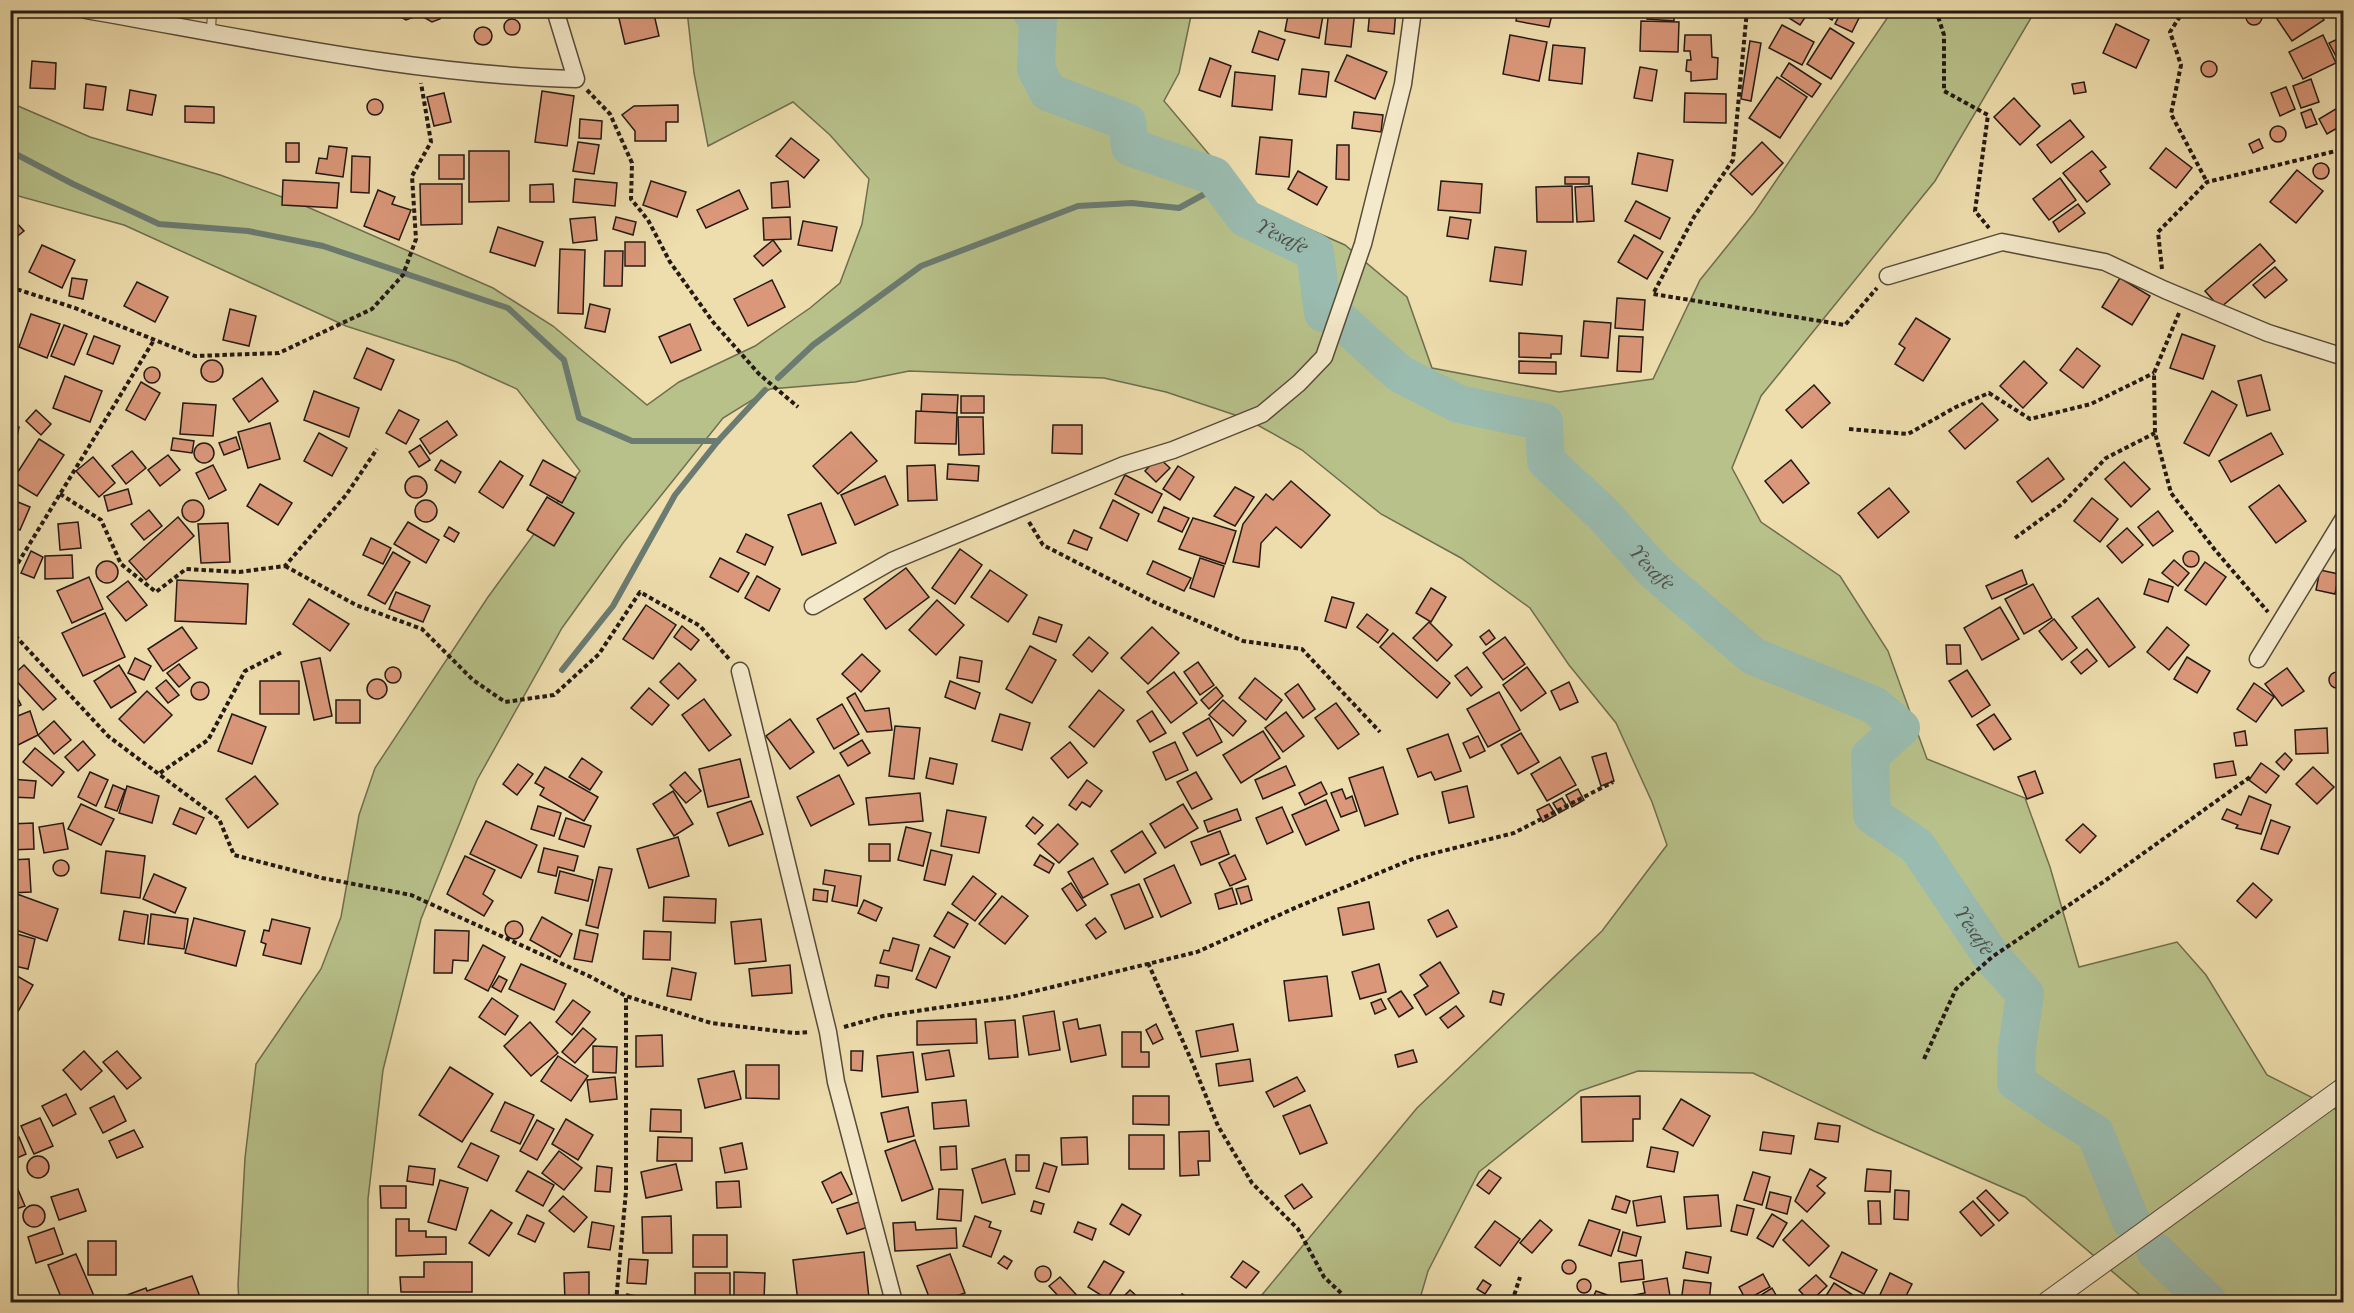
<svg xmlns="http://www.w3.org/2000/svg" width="2354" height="1313" font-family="'IM FELL French Canon',serif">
	<rect width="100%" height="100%" fill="#eeddad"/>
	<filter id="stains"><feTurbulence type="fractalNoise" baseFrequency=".00333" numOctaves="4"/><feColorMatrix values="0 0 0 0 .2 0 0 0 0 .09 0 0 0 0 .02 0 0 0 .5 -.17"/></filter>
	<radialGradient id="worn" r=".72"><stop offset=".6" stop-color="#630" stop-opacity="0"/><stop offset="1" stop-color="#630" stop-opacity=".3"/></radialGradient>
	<path fill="#b8c18a" stroke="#6e6e4f" stroke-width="1.5" d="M687 11H1192L1179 73 1164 101 1250 203 1345 245 1407 297 1432 368 1559 392 1653 379 1700 280 1754 213 1892 11H2035L1935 181 1761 396 1732 468 1761 522 1840 576 1888 651 1927 759 2025 798 2050 867 2079 967 2177 942 2206 975 2267 1075 2343 1113V1302H2148L2025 1197 1874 1131 1753 1073 1638 1071 1580 1091 1479 1172 1428 1271 1419 1302H1256L1417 1108 1602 931 1667 845 1652 802 1616 723 1569 665 1530 608 1461 558 1381 514 1302 450 1247 419 1166 392 1104 378 909 371 855 382 770 389 723 418 623 543 562 628 477 780 421 919 383 1070 368 1199V1302H239L238 1285 245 1158 256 1064 321 969 341 917 359 815 375 768 488 597 580 471 517 389 457 362 346 326 124 225 11 194V103L90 137 220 175 296 202 493 288 553 326 647 405 679 382 755 346 810 308 840 283 862 224 869 179 830 135 793 102 708 146 694 73Z"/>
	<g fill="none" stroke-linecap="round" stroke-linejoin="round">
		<g stroke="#6b7b71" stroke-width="6">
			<path d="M10 151 73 184 159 224 248 231 323 246 508 308 564 360 579 418 632 441H718"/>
			<path d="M778 378 813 345 921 266 1078 206 1132 203 1179 208 1221 185"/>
			<path d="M562 670 613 606 675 495 718 441 765 390"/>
		</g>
		<g stroke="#9abbaf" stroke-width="38">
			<path id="s1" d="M1030 10 1038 18 1036 69 1048 92 1127 122 1130 147 1214 176 1245 218 1315 252 1323 313 1337 317 1400 374 1459 404 1544 422 1546 461 1603 514 1654 571 1753 656 1874 705 1901 728 1870 756 1872 815 1917 846 1992 957 2025 994 2017 1048 2016 1082 2062 1113 2095 1133 2131 1221"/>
			<path d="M2155 1251 2208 1302"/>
		</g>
	</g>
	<g fill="#da9779" stroke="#251a14" stroke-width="1.5">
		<circle cx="2254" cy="17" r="8"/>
		<path d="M396 10H417L414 17 406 20 399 16Z"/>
		<path d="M422 10H444V12L440 19 432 22 425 18Z"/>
		<path d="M617 10H653L659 36 625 44Z"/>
		<path d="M1289 10H1324L1319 38 1285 31Z"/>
		<path d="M1329 10H1355L1351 47 1325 44Z"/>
		<path d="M1370 10H1396L1394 34 1368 31Z"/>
		<path d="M1518 10H1553L1549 27 1516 21Z"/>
		<path d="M1606 10H1637V16L1609 14Z"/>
		<path d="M1648 10H1674V21L1647 19Z"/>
		<path d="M1794 10 1806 16 1800 25 1789 18Z"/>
		<path d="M1814 10H1837L1832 20Z"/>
		<path d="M1842 10H1863L1852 32 1835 24Z"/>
		<path d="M2271 10H2318L2324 20 2292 41Z"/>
		<circle cx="512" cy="27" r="8"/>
		<path d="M1641 21 1679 22 1678 52 1640 51Z"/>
		<path d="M2116 24 2149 40 2136 68 2103 53Z"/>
		<path d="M1782 25 1814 42 1802 65 1769 48Z"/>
		<circle cx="483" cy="36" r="9"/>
		<path d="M1830 28 1854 43 1831 79 1807 64Z"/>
		<path d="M1259 31 1285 40 1278 60 1252 52Z"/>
		<path d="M1510 35 1547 42 1539 81 1503 74Z"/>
		<path d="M1685 35H1711L1712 57 1718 58 1717 79 1691 81V72L1686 71 1687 60H1691L1690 51H1684Z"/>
		<path d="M2323 35 2336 63 2303 79 2289 52Z"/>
		<path d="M2344 36V58L2338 60 2329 43Z"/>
		<path d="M1750 41 1761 43 1751 101 1741 99Z"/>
		<path d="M1553 45 1585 48 1582 84 1549 80Z"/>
		<path d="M1347 55 1387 72 1375 99 1335 81Z"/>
		<path d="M1210 58 1231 66 1220 97 1199 90Z"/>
		<path d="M32 61 56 63 55 89 30 88Z"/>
		<circle cx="2209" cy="69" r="8"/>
		<path d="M1789 63 1821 84 1812 97 1781 76Z"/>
		<path d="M1640 67 1657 70 1652 101 1634 98Z"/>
		<path d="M1302 69 1329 72 1326 97 1299 94Z"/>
		<path d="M1235 72 1275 76 1272 110 1232 106Z"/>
		<path d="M1777 77 1807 97 1780 138 1749 118Z"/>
		<path d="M2311 79 2319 102 2301 108 2293 86Z"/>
		<path d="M2084 82 2086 92 2074 94 2072 84Z"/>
		<path d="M86 84 106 87 103 110 84 108Z"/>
		<path d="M2286 87 2295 109 2280 116 2271 93Z"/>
		<path d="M130 90 156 95 152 115 127 110Z"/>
		<path d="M542 91 574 96 567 146 535 142Z"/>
		<path d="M444 93 451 122 434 126 427 97Z"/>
		<path d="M1685 93 1726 94V123L1684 122Z"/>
		<path d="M2014 98 2040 126 2020 145 1994 117Z"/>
		<circle cx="375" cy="107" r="8"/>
		<path d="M2344 104V124L2327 134 2319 119Z"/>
		<path d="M678 105V122H666V141H635V131L622 115 634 106Z"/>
		<path d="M185 106 214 107V123L185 122Z"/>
		<path d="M2311 109 2317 124 2306 128 2301 113Z"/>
		<path d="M1354 112 1383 115 1381 132 1352 128Z"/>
		<path d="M580 119 602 121 601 139 579 138Z"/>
		<path d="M2070 120 2084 137 2051 163 2037 145Z"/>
		<circle cx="2278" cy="134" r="8"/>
		<path d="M1260 137 1292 140 1289 177 1256 174Z"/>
		<path d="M791 138 819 160 804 178 776 156Z"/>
		<path d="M2259 139 2263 148 2253 153 2249 144Z"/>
		<path d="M578 142 599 145 594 174 573 171Z"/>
		<path d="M1762 142 1783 163 1752 195 1730 174Z"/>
		<rect x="286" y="143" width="13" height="19"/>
		<path d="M1337 145H1349V180L1336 179Z"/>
		<path d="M329 146 347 148 343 177 316 173 319 158 327 159Z"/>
		<path d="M2166 148 2192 168 2176 188 2150 168Z"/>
		<path d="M469 151H509V201L469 202Z"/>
		<path d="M2092 151 2106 167 2100 171 2110 184 2087 202 2063 173Z"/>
		<path d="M1638 153 1673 160 1667 191 1632 184Z"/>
		<rect x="439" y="155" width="25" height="24"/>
		<path d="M352 156 370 157 369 193 351 192Z"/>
		<circle cx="2321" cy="171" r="8"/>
		<path d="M2297 170 2323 191 2296 223 2270 202Z"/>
		<path d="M1298 171 1327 187 1317 205 1288 189Z"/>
		<rect x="1565" y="177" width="24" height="7"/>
		<path d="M2060 178 2076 200 2049 220 2033 199Z"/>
		<path d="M575 179 617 183 615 206 573 202Z"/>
		<path d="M283 180 339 183 337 208 282 205Z"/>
		<path d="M651 181 686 192 677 217 643 205Z"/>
		<path d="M788 181 790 207 772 208 771 183Z"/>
		<path d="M1441 181 1482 184 1480 213 1438 210Z"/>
		<path d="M420 184H462V224L421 225Z"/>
		<path d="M553 184 554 202H530V185Z"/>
		<path d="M1572 186 1573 222H1537L1536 187Z"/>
		<path d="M1592 186 1594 221 1577 222 1575 187Z"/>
		<path d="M378 190 395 197 392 204 411 210 399 240 364 226Z"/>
		<path d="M739 190 748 209 706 228 697 210Z"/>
		<path d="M1636 201 1670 218 1660 239 1625 221Z"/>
		<path d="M2078 204 2085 213 2059 232 2053 222Z"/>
		<path d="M595 217 597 240 573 243 570 219Z"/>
		<path d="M616 217 636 222 633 235 613 229Z"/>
		<path d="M790 217 791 239 764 240 763 218Z"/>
		<path d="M1450 217 1471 220 1468 239 1447 236Z"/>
		<path d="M13 219 24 231 10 242V221Z"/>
		<path d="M803 221 837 227 832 251 798 245Z"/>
		<path d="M498 227 543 242 535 266 490 252Z"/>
		<path d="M1634 235 1663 252 1647 279 1618 262Z"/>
		<path d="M773 240 781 251 763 266 754 256Z"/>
		<rect x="625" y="242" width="20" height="24"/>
		<path d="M2260 244 2275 261 2220 308 2205 291Z"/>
		<path d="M42 245 75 260 62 288 29 272Z"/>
		<path d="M1495 247 1526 251 1522 285 1490 281Z"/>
		<path d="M560 249 585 250 583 314 558 313Z"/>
		<path d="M605 251H623L622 286H604Z"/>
		<path d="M2275 267 2287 280 2265 298 2253 285Z"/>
		<path d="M72 278 87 280 83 299 69 296Z"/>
		<path d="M2120 278 2150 296 2132 325 2102 307Z"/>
		<path d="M772 280 785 307 748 326 734 299Z"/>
		<path d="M137 282 168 297 155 322 124 306Z"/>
		<path d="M1617 298 1645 300 1643 330 1615 328Z"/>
		<path d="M590 304 610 309 605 332 585 328Z"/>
		<path d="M230 309 256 316 249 346 223 340Z"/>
		<path d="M31 314 60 324 47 358 19 347Z"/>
		<path d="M1916 318 1950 339 1923 381 1895 364 1905 348 1899 344Z"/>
		<path d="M1584 321 1611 323 1608 358 1581 356Z"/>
		<path d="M690 324 701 350 671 363 659 337Z"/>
		<path d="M64 325 87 334 74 365 51 356Z"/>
		<path d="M1519 333 1562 336 1561 354H1551V358L1519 357Z"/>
		<path d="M2182 334 2215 346 2203 379 2170 368Z"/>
		<path d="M94 336 120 346 113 364 87 354Z"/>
		<path d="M1619 336 1643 337 1641 372 1617 371Z"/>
		<path d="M367 348 394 360 381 390 354 378Z"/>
		<path d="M2077 348 2100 366 2083 388 2060 370Z"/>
		<circle cx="212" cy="371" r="11"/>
		<path d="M1519 361 1556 362V374L1519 373Z"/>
		<path d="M2024 361 2047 383 2023 408 2000 386Z"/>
		<circle cx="152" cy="375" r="8"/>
		<path d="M2261 375 2270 410 2247 416 2238 381Z"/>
		<path d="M65 376 102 391 90 422 53 408Z"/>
		<path d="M262 378 278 401 249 422 233 399Z"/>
		<path d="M141 382 160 393 145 420 126 410Z"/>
		<path d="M1814 385 1830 403 1802 428 1786 410Z"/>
		<path d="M314 391 359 408 349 437 304 420Z"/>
		<path d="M2212 391 2237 405 2209 456 2184 443Z"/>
		<path d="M922 394 958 395 957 413 921 412Z"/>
		<rect x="961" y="396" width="23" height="17"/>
		<path d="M183 403 216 405 213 436 180 434Z"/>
		<path d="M1982 403 1998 420 1965 449 1949 431Z"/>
		<path d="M36 410 51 424 41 435 26 421Z"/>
		<path d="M399 410 419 420 406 444 386 433Z"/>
		<path d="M916 411 957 413 956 444 915 443Z"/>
		<path d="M958 417H983L984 454 959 455Z"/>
		<path d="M447 421 457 435 430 454 420 439Z"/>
		<path d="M270 423 280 459 248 468 238 432Z"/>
		<path d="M10 425 19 427 12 459H10Z"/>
		<path d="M1053 425H1082V454L1052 453Z"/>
		<path d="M851 432 877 461 838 494 813 466Z"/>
		<path d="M319 433 347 448 332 476 304 461Z"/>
		<path d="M2271 433 2283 454 2231 482 2219 461Z"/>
		<path d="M236 437 240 449 224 455 219 443Z"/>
		<path d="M173 438 194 441 192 453 171 450Z"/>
		<path d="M39 439 64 455 37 496 12 481Z"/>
		<circle cx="204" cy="453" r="10"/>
		<path d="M420 445 430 460 419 467 409 452Z"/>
		<path d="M132 451 146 468 126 484 112 466Z"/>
		<path d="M168 455 180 470 160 486 148 470Z"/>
		<path d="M93 457 115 483 99 497 76 471Z"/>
		<path d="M1158 457 1170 468 1156 482 1145 471Z"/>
		<path d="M2048 458 2064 479 2032 502 2017 482Z"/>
		<path d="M441 460 461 472 455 483 435 470Z"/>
		<path d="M543 460 576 478 562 503 530 485Z"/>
		<path d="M1791 460 1809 483 1783 503 1765 481Z"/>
		<path d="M500 461 523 476 503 508 479 492Z"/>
		<path d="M2124 462 2150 489 2131 507 2105 479Z"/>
		<path d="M948 464 979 466 978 481 947 479Z"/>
		<path d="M213 465 226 490 209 499 196 473Z"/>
		<path d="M935 465 937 500 908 501 907 466Z"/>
		<path d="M1178 466 1194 477 1180 500 1163 489Z"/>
		<path d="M1125 475 1162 494 1152 513 1115 494Z"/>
		<path d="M885 476 898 505 855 525 841 495Z"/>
		<circle cx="416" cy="487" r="11"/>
		<path d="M1291 481 1330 515 1301 548 1276 527 1261 543 1259 567 1233 562 1243 524 1266 494 1273 500Z"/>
		<path d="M260 484 292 503 278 525 247 506Z"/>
		<path d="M2279 485 2306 521 2276 543 2249 507Z"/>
		<path d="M1235 487 1254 497 1235 526 1214 516Z"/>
		<path d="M1889 488 1909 512 1878 538 1858 513Z"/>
		<path d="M128 489 132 504 108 511 104 496Z"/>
		<path d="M547 497 574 513 554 546 527 530Z"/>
		<path d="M2092 498 2118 519 2100 542 2074 521Z"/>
		<path d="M13 500 30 507 20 530 10 526V505Z"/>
		<path d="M1113 500 1139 514 1127 541 1100 528Z"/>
		<circle cx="426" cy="511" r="11"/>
		<circle cx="193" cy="511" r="11"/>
		<path d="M821 503 836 543 802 555 788 515Z"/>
		<path d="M1164 507 1189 518 1182 532 1158 521Z"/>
		<path d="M149 510 162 526 144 540 131 524Z"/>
		<path d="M2158 511 2173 531 2153 546 2138 527Z"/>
		<path d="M178 517 194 536 146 580 129 561Z"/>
		<path d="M1193 518 1236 531 1225 564 1179 549Z"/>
		<path d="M78 522 81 548 60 550 58 524Z"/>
		<path d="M408 522 439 540 426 563 394 544Z"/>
		<path d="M228 523 230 562 201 563 198 524Z"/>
		<path d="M449 527 459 533 454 542 444 536Z"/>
		<path d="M2127 528 2143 545 2122 563 2107 546Z"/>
		<path d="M1074 530 1092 538 1087 550 1068 543Z"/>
		<path d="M746 534 773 547 765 565 737 552Z"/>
		<path d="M371 538 391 548 383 564 363 555Z"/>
		<path d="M960 549 982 565 955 604 932 588Z"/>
		<path d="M31 551 43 557 34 578 21 573Z"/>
		<circle cx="2191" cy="559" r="8"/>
		<path d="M393 552 410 562 385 604 368 595Z"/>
		<path d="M72 555 73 578 45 579V556Z"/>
		<path d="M720 558 749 573 738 592 710 577Z"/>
		<path d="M1200 558 1224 566 1214 597 1190 588Z"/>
		<path d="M2174 560 2189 573 2178 586 2162 573Z"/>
		<path d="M1153 561 1191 578 1184 591 1147 574Z"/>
		<circle cx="107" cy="572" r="11"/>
		<path d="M2205 562 2226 577 2206 605 2185 590Z"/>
		<path d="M906 568 929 597 886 629 864 599Z"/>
		<path d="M990 570 1027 595 1008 622 971 597Z"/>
		<path d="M2022 570 2027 584 1992 599 1986 586Z"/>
		<path d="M2320 570 2339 574 2335 594 2316 590Z"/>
		<path d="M757 576 780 589 769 611 745 598Z"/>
		<path d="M89 577 103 609 72 623 57 591Z"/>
		<path d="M2149 579 2173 587 2168 602 2144 594Z"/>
		<path d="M177 580 248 584 246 624 175 621Z"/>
		<path d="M128 581 147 605 126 621 107 597Z"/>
		<path d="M2033 584 2052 618 2024 634 2005 599Z"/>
		<path d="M1431 588 1446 597 1431 622 1416 613Z"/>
		<path d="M396 592 430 606 423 622 389 609Z"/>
		<path d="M1332 597 1354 603 1346 628 1325 621Z"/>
		<path d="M2098 598 2135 647 2109 667 2072 617Z"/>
		<path d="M309 599 349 624 330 651 293 624Z"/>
		<path d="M937 600 964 625 936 655 909 630Z"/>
		<path d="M646 605 676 625 653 659 623 639Z"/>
		<path d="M2000 607 2019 639 1982 660 1964 628Z"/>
		<path d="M105 613 125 657 83 676 62 633Z"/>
		<path d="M1367 614 1388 630 1378 643 1357 627Z"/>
		<path d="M1039 617 1062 625 1056 642 1033 634Z"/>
		<path d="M2054 619 2077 648 2062 660 2039 631Z"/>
		<path d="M1429 622 1452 645 1437 661 1413 638Z"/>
		<path d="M682 626 699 640 691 650 674 637Z"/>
		<path d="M182 627 197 648 163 671 148 649Z"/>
		<path d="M1152 627 1179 653 1148 684 1121 658Z"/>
		<path d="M2167 627 2189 645 2169 670 2147 652Z"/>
		<path d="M1489 630 1495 638 1486 645 1480 637Z"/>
		<path d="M1393 633 1450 683 1437 698 1380 647Z"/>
		<path d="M1089 637 1108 653 1092 672 1073 655Z"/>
		<path d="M1505 637 1525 664 1503 680 1483 653Z"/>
		<path d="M1946 645H1960L1961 664H1947Z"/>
		<path d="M1030 646 1056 660 1032 703 1006 689Z"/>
		<path d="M2087 649 2097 661 2081 674 2071 662Z"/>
		<path d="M862 654 880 671 861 692 842 674Z"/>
		<path d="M960 657 982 661 979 682 957 678Z"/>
		<path d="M2187 657 2210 671 2197 693 2174 679Z"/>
		<path d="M135 658 151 666 144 680 128 673Z"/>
		<path d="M320 658 332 716 314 720 301 662Z"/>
		<path d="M1198 662 1214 685 1200 695 1184 672Z"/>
		<path d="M679 663 696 680 678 699 660 682Z"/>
		<path d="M179 664 190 678 179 687 167 673Z"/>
		<path d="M24 665 56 699 43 710 12 676Z"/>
		<path d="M119 665 136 692 111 708 94 681Z"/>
		<path d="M1467 667 1482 687 1471 696 1455 676Z"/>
		<path d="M1527 667 1546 693 1521 711 1503 685Z"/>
		<circle cx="393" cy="675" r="8"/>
		<path d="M2287 668 2304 691 2282 706 2265 684Z"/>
		<path d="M1967 670 1990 705 1972 717 1949 681Z"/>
		<path d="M1174 672 1197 703 1171 723 1147 692Z"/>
		<circle cx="2337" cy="680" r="8"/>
		<path d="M1255 678 1282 700 1266 720 1239 698Z"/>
		<circle cx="377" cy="689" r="10"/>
		<path d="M166 680 179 695 168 703 156 688Z"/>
		<rect x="260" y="681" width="39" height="33"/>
		<path d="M950 681 980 693 975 709 945 697Z"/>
		<path d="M1569 682 1578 702 1560 710 1551 691Z"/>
		<circle cx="200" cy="691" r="9"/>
		<path d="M10 683 21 705 10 710Z"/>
		<path d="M2254 683 2274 697 2256 722 2237 709Z"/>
		<path d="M1298 684 1315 709 1303 718 1285 694Z"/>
		<path d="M1216 687 1223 696 1209 709 1201 700Z"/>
		<path d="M649 688 669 705 652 725 631 708Z"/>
		<path d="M1099 690 1124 710 1094 747 1069 727Z"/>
		<path d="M147 691 172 715 144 743 119 719Z"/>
		<path d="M1499 692 1520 730 1488 747 1467 709Z"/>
		<path d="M855 693 865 711 889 708 892 730 867 732 847 698Z"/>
		<path d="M704 699 731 735 709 751 682 715Z"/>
		<rect x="336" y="700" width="24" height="23"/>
		<path d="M1223 700 1246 721 1233 736 1209 715Z"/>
		<path d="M1336 703 1359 734 1338 749 1315 718Z"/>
		<path d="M842 704 859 734 834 749 817 719Z"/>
		<path d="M30 711 38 735 16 746 10 733V719Z"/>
		<path d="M1152 711 1166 733 1150 742 1137 721Z"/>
		<path d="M1286 712 1304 736 1283 752 1265 728Z"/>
		<path d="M232 714 266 727 252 764 218 751Z"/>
		<path d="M1000 714 1030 723 1022 750 992 741Z"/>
		<path d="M1994 714 2011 739 1994 750 1977 725Z"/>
		<path d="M1209 718 1222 742 1197 756 1183 733Z"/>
		<path d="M790 719 814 752 790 769 766 736Z"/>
		<path d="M54 721 71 740 54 754 38 735Z"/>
		<path d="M895 726 920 728 914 779 889 776Z"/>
		<path d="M2327 728 2328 753 2296 754 2295 730Z"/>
		<path d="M1263 731 1280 758 1241 783 1223 755Z"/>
		<path d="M2245 731 2247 745 2236 746 2234 733Z"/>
		<path d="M1521 733 1539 762 1518 774 1501 745Z"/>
		<path d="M1448 734 1461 771 1435 780 1431 772 1418 777 1407 749Z"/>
		<path d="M1478 736 1485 751 1470 758 1463 743Z"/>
		<path d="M862 740 870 753 848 766 840 753Z"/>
		<path d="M83 741 95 755 78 771 65 757Z"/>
		<path d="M1070 742 1087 763 1068 778 1051 758Z"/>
		<path d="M1175 742 1188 770 1166 780 1153 752Z"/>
		<path d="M35 748 64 772 52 786 23 762Z"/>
		<path d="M1606 753 1614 781 1601 786 1592 757Z"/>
		<path d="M2285 753 2292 760 2284 770 2276 762Z"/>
		<path d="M1560 757 1576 785 1547 801 1531 774Z"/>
		<path d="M582 758 602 772 590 790 569 777Z"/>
		<path d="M930 758 957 764 953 784 926 778Z"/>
		<path d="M740 759 749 797 708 807 699 769Z"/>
		<path d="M2233 761 2236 775 2216 778 2214 764Z"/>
		<path d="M2261 763 2279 776 2266 793 2249 780Z"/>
		<path d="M518 764 533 774 517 795 503 784Z"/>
		<path d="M1286 766 1295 785 1263 799 1255 780Z"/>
		<path d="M545 767 598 797 584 821 540 795 544 788 535 783Z"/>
		<path d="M1383 767 1398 814 1365 826 1349 778Z"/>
		<path d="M2313 767 2334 787 2317 804 2296 784Z"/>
		<path d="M2035 771 2043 793 2027 799 2018 777Z"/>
		<path d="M90 772 108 780 96 806 78 797Z"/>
		<path d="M685 772 701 791 686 803 670 785Z"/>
		<path d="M1196 772 1212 799 1192 809 1177 782Z"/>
		<path d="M839 775 854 804 811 826 797 797Z"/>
		<path d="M255 776 278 804 248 828 226 799Z"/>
		<path d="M10 779 36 781 34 798 10 797Z"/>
		<path d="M1087 780 1102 791 1090 807 1082 802 1076 810 1069 805Z"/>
		<path d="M1321 782 1327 794 1305 805 1299 793Z"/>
		<path d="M113 785 125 790 117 811 105 807Z"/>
		<path d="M127 786 159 796 152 823 119 813Z"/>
		<path d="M1467 786 1474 817 1449 823 1442 792Z"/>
		<path d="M1342 789 1346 799 1352 796 1357 811 1341 817 1331 793Z"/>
		<path d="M1578 789 1584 800 1572 807 1566 795Z"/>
		<path d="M673 791 693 824 674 836 653 804Z"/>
		<path d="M920 793 923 821 869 825 866 798Z"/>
		<path d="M2249 796 2271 805 2261 834 2236 828 2238 825 2222 819 2227 809 2241 815Z"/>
		<path d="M1562 798 1568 808 1559 813 1553 803Z"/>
		<path d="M1326 800 1339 830 1306 845 1292 815Z"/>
		<path d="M751 801 763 834 729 846 717 813Z"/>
		<path d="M81 804 114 819 101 845 68 829Z"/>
		<path d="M1183 804 1198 828 1165 848 1150 824Z"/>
		<path d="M1549 804 1556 815 1543 822 1537 810Z"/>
		<path d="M538 806 561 813 554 836 531 829Z"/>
		<path d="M1282 807 1293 832 1267 844 1256 818Z"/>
		<path d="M180 808 204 818 196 834 173 824Z"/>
		<path d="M1237 809 1241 820 1208 832 1204 821Z"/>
		<path d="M947 810 986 817 979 853 941 846Z"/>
		<path d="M1033 817 1043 825 1035 834 1026 826Z"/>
		<path d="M566 818 591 826 584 847 559 839Z"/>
		<path d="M2271 820 2290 827 2278 854 2261 849Z"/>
		<path d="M486 821 537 845 521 878 470 854Z"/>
		<path d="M33 823 34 849 10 850V824Z"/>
		<path d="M63 823 68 849 44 853 39 827Z"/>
		<path d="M1058 824 1078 844 1059 863 1038 844Z"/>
		<path d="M2083 824 2096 836 2080 853 2066 840Z"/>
		<path d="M906 827 931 833 923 866 898 860Z"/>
		<path d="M1142 831 1156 853 1125 873 1111 851Z"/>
		<path d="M1220 831 1229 854 1201 865 1191 842Z"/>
		<path d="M678 837 689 876 649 888 637 849Z"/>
		<rect x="869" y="844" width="21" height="17"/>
		<path d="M544 848 578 856 574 871 558 867 556 876 538 872Z"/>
		<path d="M931 850 952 855 945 885 924 880Z"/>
		<path d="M106 851 145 856 140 898 101 893Z"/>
		<path d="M1040 855 1054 864 1049 873 1034 865Z"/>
		<path d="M1235 855 1246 879 1230 886 1219 863Z"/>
		<path d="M465 856 495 870 483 894 493 901 484 916 447 894Z"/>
		<path d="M1093 858 1108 884 1083 898 1068 872Z"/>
		<path d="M29 859 31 892 10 893V860Z"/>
		<circle cx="61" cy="868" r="8"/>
		<path d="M1174 865 1191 903 1161 917 1144 879Z"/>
		<path d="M599 867 612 869 598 928 586 925Z"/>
		<path d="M825 870 861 876 857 906 832 901 835 886 823 884Z"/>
		<path d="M560 871 593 880 588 901 555 893Z"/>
		<path d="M154 874 186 888 175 913 143 899Z"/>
		<path d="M973 876 996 894 975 921 952 904Z"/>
		<path d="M1071 883 1086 905 1077 911 1062 889Z"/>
		<path d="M2253 883 2272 900 2256 918 2237 901Z"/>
		<path d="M1139 884 1153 917 1125 929 1111 895Z"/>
		<path d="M1248 886 1252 900 1241 904 1236 889Z"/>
		<path d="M1232 888 1237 904 1219 909 1215 894Z"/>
		<path d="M814 889 828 891 827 902 813 900Z"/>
		<path d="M17 894 58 909 47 941 10 928V914Z"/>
		<path d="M1002 896 1028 916 1005 944 979 924Z"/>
		<path d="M664 897 716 899 715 923 663 921Z"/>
		<path d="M864 900 882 908 876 921 858 913Z"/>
		<path d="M1369 902 1374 929 1343 935 1338 908Z"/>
		<path d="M1448 910 1457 927 1437 937 1428 920Z"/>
		<path d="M124 911 148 915 144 944 119 940Z"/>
		<path d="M948 912 968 924 954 948 934 936Z"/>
		<path d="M151 914 188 919 184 949 148 944Z"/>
		<path d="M542 917 572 934 560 957 530 940Z"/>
		<path d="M194 918 245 931 236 966 185 953Z"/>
		<path d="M1095 918 1106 932 1096 939 1086 925Z"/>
		<path d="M272 919 310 928 301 964 263 955 266 944 261 942 264 930 269 931Z"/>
		<path d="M761 919 766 961 735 964 731 922Z"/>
		<circle cx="514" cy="930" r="9"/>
		<path d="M435 930 469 931 468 961 453 960 452 973H434Z"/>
		<path d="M580 930 598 934 592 962 574 959Z"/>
		<path d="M644 931 671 932 670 960 643 959Z"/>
		<path d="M10 932 35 939 28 969 10 965Z"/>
		<path d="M893 938 919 945 912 971 880 963 884 950 889 951Z"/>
		<path d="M483 945 505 957 488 991 465 979Z"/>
		<path d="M930 948 950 957 936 988 916 979Z"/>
		<path d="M1440 962 1459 993 1426 1015 1414 995 1428 986 1420 975Z"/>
		<path d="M521 964 566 984 554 1010 509 989Z"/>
		<path d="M1379 964 1386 992 1360 999 1352 972Z"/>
		<path d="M790 965 792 993 752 996 749 969Z"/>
		<path d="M672 968 696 973 691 1000 667 996Z"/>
		<path d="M10 972 33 985 16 1015 10 1011Z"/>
		<path d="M877 975 889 977 888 988 875 986Z"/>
		<path d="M499 976 507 980 501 992 492 987Z"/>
		<path d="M1327 976 1332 1016 1289 1021 1284 981Z"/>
		<path d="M1401 991 1413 1008 1399 1017 1388 999Z"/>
		<path d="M1493 991 1504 994 1501 1005 1490 1002Z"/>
		<path d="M492 998 518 1016 505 1035 479 1017Z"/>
		<path d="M1381 999 1386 1009 1375 1014 1371 1003Z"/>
		<path d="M573 1000 590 1012 572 1035 556 1022Z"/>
		<path d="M1456 1006 1464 1016 1448 1028 1440 1018Z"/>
		<path d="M1054 1011 1060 1050 1029 1055 1023 1016Z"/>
		<path d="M976 1019 977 1043 917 1045V1021Z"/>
		<path d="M1077 1019 1079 1029 1100 1025 1106 1055 1071 1062 1063 1022Z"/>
		<path d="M1015 1020 1018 1057 989 1059 985 1022Z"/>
		<path d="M530 1022 558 1053 531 1076 504 1046Z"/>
		<path d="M1156 1024 1163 1039 1153 1044 1146 1030Z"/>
		<path d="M1233 1024 1238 1051 1201 1057 1196 1031Z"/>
		<path d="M583 1028 596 1039 575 1063 562 1052Z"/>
		<path d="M1122 1032H1141V1052H1149V1067H1122Z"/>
		<path d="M662 1035 663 1066 636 1067V1036Z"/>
		<path d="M593 1046 617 1047 616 1073 593 1072Z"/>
		<path d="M949 1050 954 1076 926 1080 922 1054Z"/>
		<path d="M1413 1050 1417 1062 1398 1067 1395 1055Z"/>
		<path d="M84 1051 102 1071 81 1090 63 1070Z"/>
		<path d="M117 1051 141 1078 127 1089 103 1062Z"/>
		<path d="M851 1051H863L862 1071 851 1070Z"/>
		<path d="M913 1052 918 1092 882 1097 877 1056Z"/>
		<path d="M558 1056 588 1076 571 1101 541 1081Z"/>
		<path d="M1250 1059 1253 1081 1219 1086 1216 1064Z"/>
		<path d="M746 1065H779V1099L746 1098Z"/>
		<path d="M450 1067 493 1094 462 1142 419 1115Z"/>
		<path d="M734 1071 741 1099 705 1108 698 1079Z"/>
		<path d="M615 1077 617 1099 590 1102 587 1080Z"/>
		<path d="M1297 1077 1305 1091 1274 1107 1266 1092Z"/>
		<path d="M66 1094 76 1114 53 1126 42 1106Z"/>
		<path d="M114 1096 126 1121 103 1133 90 1108Z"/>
		<path d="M1133 1096H1169V1125L1133 1124Z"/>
		<path d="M1640 1096V1119H1633V1141L1582 1142 1581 1097Z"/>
		<path d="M1681 1099 1710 1116 1693 1146 1663 1129Z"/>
		<path d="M966 1100 969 1126 934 1129 932 1103Z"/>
		<path d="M505 1102 534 1115 520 1144 491 1131Z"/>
		<path d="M1310 1105 1327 1143 1300 1154 1283 1116Z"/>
		<path d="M908 1107 914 1136 888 1142 881 1113Z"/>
		<path d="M651 1109 681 1110V1132L650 1131Z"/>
		<path d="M40 1118 53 1146 34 1154 21 1126Z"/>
		<path d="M566 1119 593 1135 578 1160 552 1144Z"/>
		<path d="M537 1120 554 1129 537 1160 520 1151Z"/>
		<path d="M1818 1123 1840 1126 1838 1142 1815 1139Z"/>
		<path d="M134 1130 143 1147 117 1158 109 1141Z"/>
		<path d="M1209 1131 1210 1161H1198L1199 1175 1180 1176 1179 1132Z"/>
		<path d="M1763 1132 1794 1136 1791 1154 1760 1150Z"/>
		<rect x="1129" y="1135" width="35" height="34"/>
		<path d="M19 1137 26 1154 17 1158 14 1150 10 1151V1139Z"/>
		<path d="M658 1137 692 1138V1161H657Z"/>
		<path d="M1087 1137 1088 1164 1062 1165 1061 1138Z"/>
		<path d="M915 1140 933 1189 902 1201 885 1151Z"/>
		<path d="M471 1143 499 1156 487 1181 458 1167Z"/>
		<path d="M742 1143 747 1169 725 1173 720 1148Z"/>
		<path d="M956 1146 957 1169 941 1170 940 1147Z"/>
		<path d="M1651 1147 1678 1152 1674 1172 1647 1167Z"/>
		<path d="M559 1151 582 1168 564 1190 542 1173Z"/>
		<rect x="1016" y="1155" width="13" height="16"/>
		<circle cx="38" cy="1167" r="11"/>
		<path d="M1005 1159 1015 1194 982 1203 972 1169Z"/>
		<path d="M1044 1163 1057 1167 1049 1192 1036 1188Z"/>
		<path d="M676 1164 682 1190 646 1198 641 1172Z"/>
		<path d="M409 1166 435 1169 433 1185 407 1181Z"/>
		<path d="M597 1166 612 1168 610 1192 595 1191Z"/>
		<path d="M1810 1169 1826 1178 1817 1186 1825 1193 1807 1212 1795 1201Z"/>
		<path d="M1867 1169 1891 1171 1890 1192 1865 1191Z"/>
		<path d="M1489 1170 1501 1178 1489 1194 1477 1185Z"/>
		<path d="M10 1171 25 1206 10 1211Z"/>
		<path d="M528 1171 554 1185 543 1206 516 1191Z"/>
		<path d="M841 1172 852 1194 832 1203 822 1182Z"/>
		<path d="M1753 1172 1770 1177 1762 1205 1744 1200Z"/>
		<path d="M440 1180 468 1188 456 1230 428 1222Z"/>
		<path d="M739 1181 741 1207 717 1208 716 1182Z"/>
		<path d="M1302 1184 1312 1197 1294 1209 1285 1196Z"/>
		<path d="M380 1186H406V1208H381Z"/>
		<path d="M78 1189 86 1211 59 1220 51 1197Z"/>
		<path d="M939 1189 963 1190 961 1221 937 1219Z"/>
		<path d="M1895 1190 1909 1191 1908 1220 1894 1219Z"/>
		<path d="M1986 1190 2008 1213 1999 1221 1977 1198Z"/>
		<path d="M1770 1192 1791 1197 1787 1214 1766 1208Z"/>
		<path d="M1718 1195 1721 1226 1687 1229 1684 1197Z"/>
		<path d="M563 1196 587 1217 574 1232 549 1211Z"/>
		<path d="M1616 1196 1630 1201 1626 1213 1612 1209Z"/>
		<path d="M1661 1196 1665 1222 1637 1226 1633 1201Z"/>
		<path d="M1034 1201 1044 1204 1041 1214 1031 1211Z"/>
		<path d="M1868 1201H1880L1881 1224H1869Z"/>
		<path d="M1973 1201 1994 1225 1981 1236 1960 1212Z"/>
		<path d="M859 1202 868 1227 847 1234 837 1209Z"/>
		<path d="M1122 1204 1141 1215 1129 1235 1110 1224Z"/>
		<path d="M1737 1205 1754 1209 1747 1235 1731 1231Z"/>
		<circle cx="34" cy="1216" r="11"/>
		<path d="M491 1210 512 1223 489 1256 469 1243Z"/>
		<path d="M1772 1214 1787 1223 1773 1247 1757 1238Z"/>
		<path d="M527 1215 544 1223 535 1242 518 1234Z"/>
		<path d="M671 1216 672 1253H643L642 1217Z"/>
		<path d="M975 1216 991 1222 989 1227 1001 1231 991 1257 963 1246Z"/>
		<path d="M396 1219H409V1231H426V1237H446V1254L396 1256Z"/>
		<path d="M1540 1220 1552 1230 1532 1253 1520 1243Z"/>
		<path d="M1589 1220 1620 1230 1611 1256 1579 1245Z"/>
		<path d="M1802 1220 1829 1246 1809 1266 1783 1240Z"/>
		<path d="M1495 1221 1520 1239 1500 1266 1475 1247Z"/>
		<path d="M592 1222 614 1226 610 1250 588 1247Z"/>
		<path d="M915 1222 916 1230 956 1228 957 1248 895 1251 893 1223Z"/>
		<path d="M1078 1222 1096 1229 1092 1240 1074 1232Z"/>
		<path d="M54 1228 63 1254 36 1263 28 1237Z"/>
		<path d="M1623 1232 1641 1237 1636 1256 1618 1251Z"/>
		<rect x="693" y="1235" width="34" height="32"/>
		<rect x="88" y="1241" width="28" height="34"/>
		<path d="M864 1252 869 1298 828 1302H798L793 1260Z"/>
		<path d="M1686 1252 1711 1257 1708 1273 1683 1268Z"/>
		<path d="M1842 1252 1877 1270 1864 1294 1830 1277Z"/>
		<path d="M76 1254 94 1296 78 1302H63L48 1265Z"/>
		<path d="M950 1254 965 1293 939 1302H931L917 1266Z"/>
		<path d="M1004 1256 1012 1261 1007 1269 998 1263Z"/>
		<path d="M629 1259 648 1260 646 1284 627 1283Z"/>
		<path d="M1642 1260 1644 1279 1621 1282 1619 1263Z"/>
		<circle cx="1569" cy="1267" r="7"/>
		<path d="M1104 1261 1124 1272 1107 1299 1088 1287Z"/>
		<path d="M1243 1261 1259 1272 1246 1288 1231 1277Z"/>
		<path d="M424 1262H472V1292H401L400 1277H424Z"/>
		<circle cx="1043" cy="1274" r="8"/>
		<path d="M589 1272V1301H565L564 1273Z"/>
		<path d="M734 1272 765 1273 764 1300H734Z"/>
		<rect x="695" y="1273" width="35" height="25"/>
		<path d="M1890 1273 1912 1284 1903 1302H1887L1878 1299Z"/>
		<path d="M1763 1274 1770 1287 1746 1300 1739 1287Z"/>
		<path d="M1816 1275 1827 1286 1810 1302 1799 1290Z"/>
		<path d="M192 1276 202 1302 111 1301 146 1288 147 1291Z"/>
		<path d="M1060 1277 1072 1290 1083 1302H1057L1061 1299 1049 1286Z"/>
		<path d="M1667 1278 1671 1302H1636L1634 1295 1645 1293 1643 1282Z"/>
		<circle cx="1584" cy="1286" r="7"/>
		<path d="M1483 1280 1491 1285 1485 1294 1477 1289Z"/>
		<path d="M1684 1280 1711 1283 1709 1302H1681Z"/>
		<path d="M1834 1283 1862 1301 1861 1302H1822Z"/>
		<path d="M1772 1288 1780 1302H1750Z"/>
		<path d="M1130 1290 1143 1302H1118Z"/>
		<path d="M1596 1291 1613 1297 1611 1302H1591Z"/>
		<path d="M627 1294 653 1300 652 1302H625Z"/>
		<path d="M1182 1294 1196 1302H1177Z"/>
		<path d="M447 1298 448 1302H413V1300Z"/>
	</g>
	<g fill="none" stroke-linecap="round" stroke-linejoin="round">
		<g stroke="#574b3a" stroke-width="10">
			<path id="service" d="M211 32 212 10"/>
		</g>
		<g stroke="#574b3a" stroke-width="19">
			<g id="minor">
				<path d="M86 10C246 38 414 75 576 79L555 10"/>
				<path d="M1888 276 2002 242 2105 262 2165 290 2268 333 2344 357"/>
				<path d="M813 606 892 561 1124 465 1173 450 1262 414 1299 383 1324 357 1363 244 1403 84 1413 10"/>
				<path d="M2258 659 2344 518"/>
				<path d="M740 671 828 1032 836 1082 894 1302"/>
			</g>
		</g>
		<g stroke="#574b3a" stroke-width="23">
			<path id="tertiary" d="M2048 1302 2344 1088"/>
		</g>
		<g stroke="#251a14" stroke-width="4" stroke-dasharray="4.5 3" stroke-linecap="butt">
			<path d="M1747 10 1733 160 1694 217 1653 294 1845 325 1877 288"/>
			<path d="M1936 10 1944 35V91L1988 115 1975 211 1989 228"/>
			<path d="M2184 10 2170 32 2181 65 2171 114 2207 182"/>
			<path d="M587 90 610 114 632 163 631 199 648 220 670 262 713 322 759 374 798 407"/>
			<path d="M2162 269 2158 232 2207 182 2340 150"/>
			<path d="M10 287 75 308 195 356 279 353 372 309 403 275 416 239 412 176 431 142 421 83"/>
			<path d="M2179 313 2154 373 2155 433 2171 493 2215 550 2268 612"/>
			<path d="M1849 429 1908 434 1956 407 1989 393 2030 419 2091 404 2154 373"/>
			<path d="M60 494 101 520 121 564 156 592 186 569 239 572 285 566 346 495 377 449"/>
			<path d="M1029 522 1043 545 1154 602 1243 641 1302 649 1380 732"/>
			<path d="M2015 538 2062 504 2106 458 2155 433"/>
			<path d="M285 566 356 605 422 629 473 680 505 702 554 695 599 654 640 592 700 626 730 660"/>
			<path d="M10 576 154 340"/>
			<path d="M10 630 108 736 219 819 234 855 322 878 411 895 591 977 626 996 711 1023 794 1033 810 1032"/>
			<path d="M160 773 208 740 245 671 282 652"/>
			<path d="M1148 963 1193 1064 1218 1126 1252 1183 1298 1229 1324 1277 1341 1293"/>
			<path d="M844 1027 883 1016 1011 997 1197 952 1297 907 1415 858 1514 833 1613 782"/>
			<path d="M1924 1059 1956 989 1992 957 2106 880 2250 777"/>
			<path d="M616 1302 626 1191V996"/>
			<path d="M1512 1302 1520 1277"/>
		</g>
		<use href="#service" stroke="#f4e9ca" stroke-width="8"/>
		<use href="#minor" stroke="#f4e9ca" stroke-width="16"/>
		<use href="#tertiary" stroke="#f4e9ca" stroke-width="21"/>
	</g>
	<g text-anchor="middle" stroke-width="4.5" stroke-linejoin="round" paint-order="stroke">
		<g font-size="21" font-style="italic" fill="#4e524a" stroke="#f4e9ca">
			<text dy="7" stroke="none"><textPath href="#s1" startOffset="380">Yesafe</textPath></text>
			<text dy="7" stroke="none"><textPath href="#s1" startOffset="920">Yesafe</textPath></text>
			<text dy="7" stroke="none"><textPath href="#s1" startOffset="1478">Yesafe</textPath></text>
		</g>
	</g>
	<rect width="2354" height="1313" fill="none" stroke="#eeddad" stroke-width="36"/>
	<rect x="12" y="12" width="2330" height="1289" fill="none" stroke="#251a14" stroke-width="3"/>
	<rect x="18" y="18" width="2318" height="1277" fill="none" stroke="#251a14" stroke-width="1.5"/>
	<rect width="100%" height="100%" filter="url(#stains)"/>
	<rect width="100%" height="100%" fill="url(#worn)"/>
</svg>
